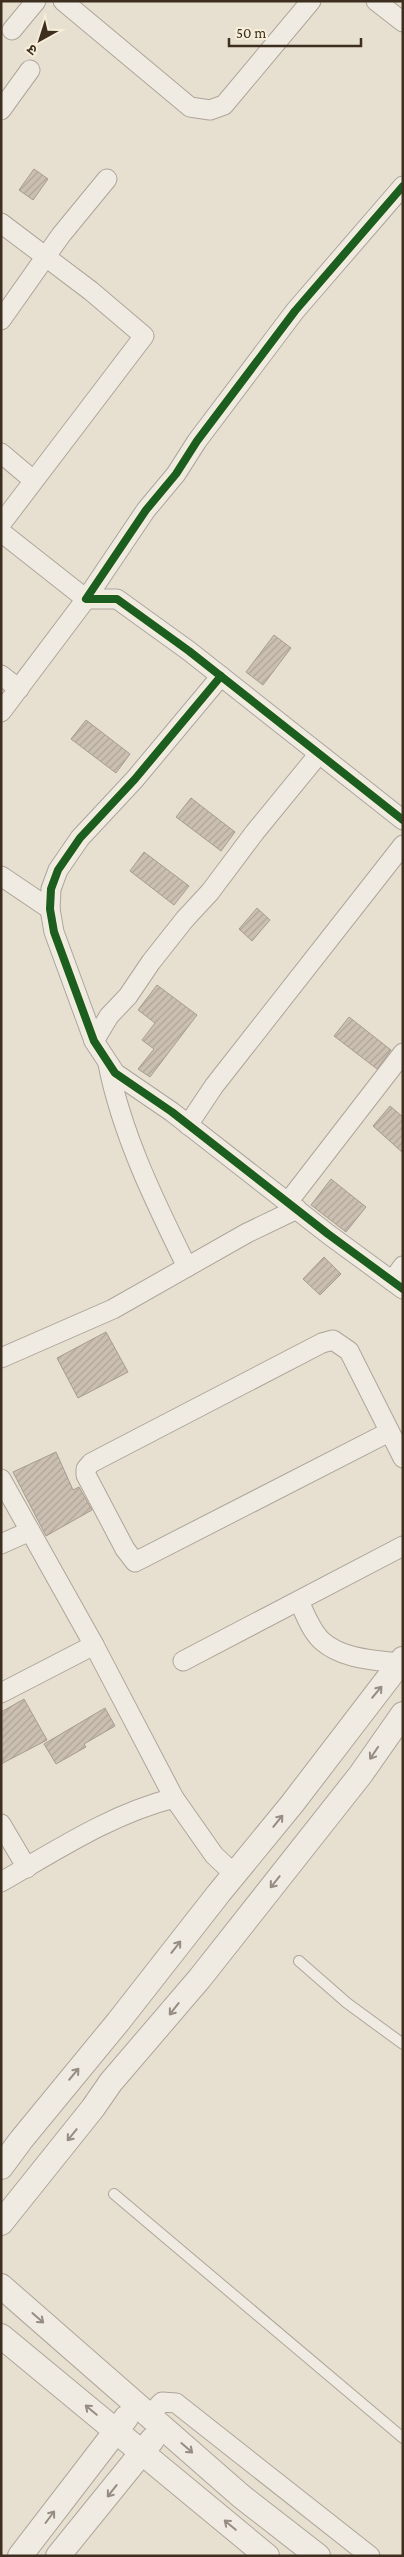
<svg xmlns="http://www.w3.org/2000/svg" width="404" height="2557" font-family="'Crimson Pro','Noto Sans Devanagari',serif">
	<defs>
		<pattern id="building-hatch" width="6" height="6" patternUnits="userSpaceOnUse" patternTransform="scale(1.25)"><rect width="6" height="6" fill="#cbbfb2"/><path d="M-1 1l2-2M0 6l6-6M5 7l2-2" fill="none" stroke="#afa499"/></pattern>
	</defs>
	<rect width="100%" height="100%" fill="#e7e0d1"/>
	<g fill="url(#building-hatch)" stroke="#a89c90">
		<path d="M34 169 48 179 33 200 19 190Z"/>
		<path d="M274 635 291 648 263 685 246 672Z"/>
		<path d="M86 720 130 754 116 773 71 739Z"/>
		<path d="M191 798 235 832 221 851 176 817Z"/>
		<path d="M144 852 189 886 174 905 130 871Z"/>
		<path d="M257 908 270 920 252 941 239 929Z"/>
		<path d="M157 985 197 1015 150 1077 138 1069 154 1049 142 1040 155 1023 138 1010Z"/>
		<path d="M349 1017 391 1050 377 1069 334 1036Z"/>
		<path d="M390 1106 403 1117V1153L373 1126Z"/>
		<path d="M331 1179 366 1207 346 1232 311 1205Z"/>
		<path d="M324 1257 341 1274 320 1295 303 1279Z"/>
		<path d="M106 1332 128 1372 78 1398 57 1358Z"/>
		<path d="M56 1452 73 1490 79 1487 92 1510 46 1536 13 1472Z"/>
		<path d="M24 1699 47 1740 1 1764V1712Z"/>
		<path d="M105 1708 115 1726 84 1744 86 1747 56 1764 44 1744Z"/>
	</g>
	<g fill="none" stroke-linecap="round" stroke-linejoin="round">
		<g stroke="#ada599" stroke-width="12">
			<g id="service">
				<path d="M299 1961 347 2003 403 2044"/>
				<path d="M114 2194 403 2438"/>
			</g>
		</g>
		<g stroke="#ada599" stroke-width="21">
			<g id="minor">
				<path d="M63 1 190 107 210 110 224 105 311 1"/>
				<path d="M376 1 403 22"/>
				<path d="M12 30 36 1"/>
				<path d="M1 110 30 70"/>
				<path d="M403 186 295 311 197 441 176 474 146 510 86 599H117L189 651 403 820"/>
				<path d="M1 223 91 291 144 336 1 524"/>
				<path d="M1 320 61 235 107 179"/>
				<path d="M1 453 33 480"/>
				<path d="M1 532 86 599 1 712"/>
				<path d="M1 675 19 689"/>
				<path d="M221 676 135 779 80 838 58 870 51 889 50 909 54 932 94 1041 115 1073 172 1112 328 1234 403 1289"/>
				<path d="M1 876 50 909"/>
				<path d="M94 1041 109 1016 128 996 151 962 185 919 210 892 255 832 318 755"/>
				<path d="M108 1064C122 1135 155 1202 187 1267"/>
				<path d="M188 1125 214 1086 403 845"/>
				<path d="M288 1202 403 1053"/>
				<path d="M392 1281 403 1266"/>
				<path d="M1 1358 113 1309 247 1233 297 1209"/>
				<path d="M389 1432 135 1562 125 1549 86 1475V1469L91 1463 322 1343 333 1340 349 1351 403 1458"/>
				<path d="M1 1479 94 1645 174 1798 214 1855 234 1874"/>
				<path d="M1 1544 30 1531"/>
				<path d="M299 1601C305 1614 311 1631 322 1641 342 1659 374 1660 400 1663"/>
				<path d="M183 1661 403 1546"/>
				<path d="M1 1693 94 1645"/>
				<path d="M1 1824 27 1868"/>
				<path d="M1 1882C57 1850 111 1814 174 1798"/>
				<path d="M158 2406 162 2402 176 2403 370 2556"/>
			</g>
		</g>
		<g stroke="#ada599" stroke-width="26">
			<g id="tertiary">
				<path d="M1 2167 21 2140 118 2022 219 1893 292 1804 403 1659"/>
				<path d="M1 2223 93 2108 111 2082 200 1978 361 1774 403 1714"/>
				<path d="M1 2286 241 2496 318 2556"/>
				<path d="M1 2336 267 2556"/>
				<path d="M20 2556 126 2418"/>
				<path d="M58 2556 152 2440"/>
			</g>
		</g>
		<use href="#service" stroke="#efebe3" stroke-width="10"/>
		<use href="#minor" stroke="#efebe3" stroke-width="19"/>
		<use href="#tertiary" stroke="#efebe3" stroke-width="24"/>
		<g stroke="#f7eed8" stroke-width="11">
			<g id="cycleway">
				<path d="M403 186 295 311 197 441 176 474 146 510 86 599H117L189 651 403 820"/>
				<path d="M221 676 135 779 80 838 58 870 51 889 50 909 54 932 94 1041 115 1073 172 1112 328 1234 403 1289"/>
			</g>
		</g>
		<use href="#cycleway" stroke="#1b5e20" stroke-width="8"/>
	</g>
	<defs><path id="oneway-shaft" d="M-6 0H5M1.5-3L5.5 0L1.5 3" fill="none" stroke-width="1.6" stroke-linecap="round" stroke-linejoin="round" transform="scale(1.25)"/></defs>
	<g stroke="#968c82">
		<use href="#oneway-shaft" transform="translate(377 1692) rotate(-50)"/>
		<use href="#oneway-shaft" transform="translate(374 1753) rotate(124)"/>
		<use href="#oneway-shaft" transform="translate(278 1821) rotate(-51)"/>
		<use href="#oneway-shaft" transform="translate(275 1882) rotate(129)"/>
		<use href="#oneway-shaft" transform="translate(176 1947) rotate(-52)"/>
		<use href="#oneway-shaft" transform="translate(174 2009) rotate(128)"/>
		<use href="#oneway-shaft" transform="translate(74 2074) rotate(-50)"/>
		<use href="#oneway-shaft" transform="translate(72 2135) rotate(129)"/>
		<use href="#oneway-shaft" transform="translate(38 2318) rotate(41)"/>
		<use href="#oneway-shaft" transform="translate(91 2410) rotate(-140)"/>
		<use href="#oneway-shaft" transform="translate(187 2448) rotate(41)"/>
		<use href="#oneway-shaft" transform="translate(112 2491) rotate(128)"/>
		<use href="#oneway-shaft" transform="translate(50 2517) rotate(-53)"/>
		<use href="#oneway-shaft" transform="translate(230 2525) rotate(-140)"/>
	</g>
	<rect width="404" height="2557" fill="none" stroke="#3d2e20" stroke-width="5"/>
	<g transform="translate(40 40) rotate(219)" stroke="#f7eed8" stroke-width="4" paint-order="stroke">
	<path d="M0-4L9 19L0 12L-9 19Z" fill="#3d2e20"/>
	<text y="-8" font-size="14" font-weight="bold" text-anchor="middle" fill="#3d2e20">उ</text>
	</g>
	<path d="M229 38v8h132v-8" fill="none" stroke="#3d2e20" stroke-width="2.5"/>
	<text x="236" y="38" font-size="15" fill="#3d2e20" stroke="#f7eed8" stroke-width="4" paint-order="stroke">50 m</text>
</svg>
